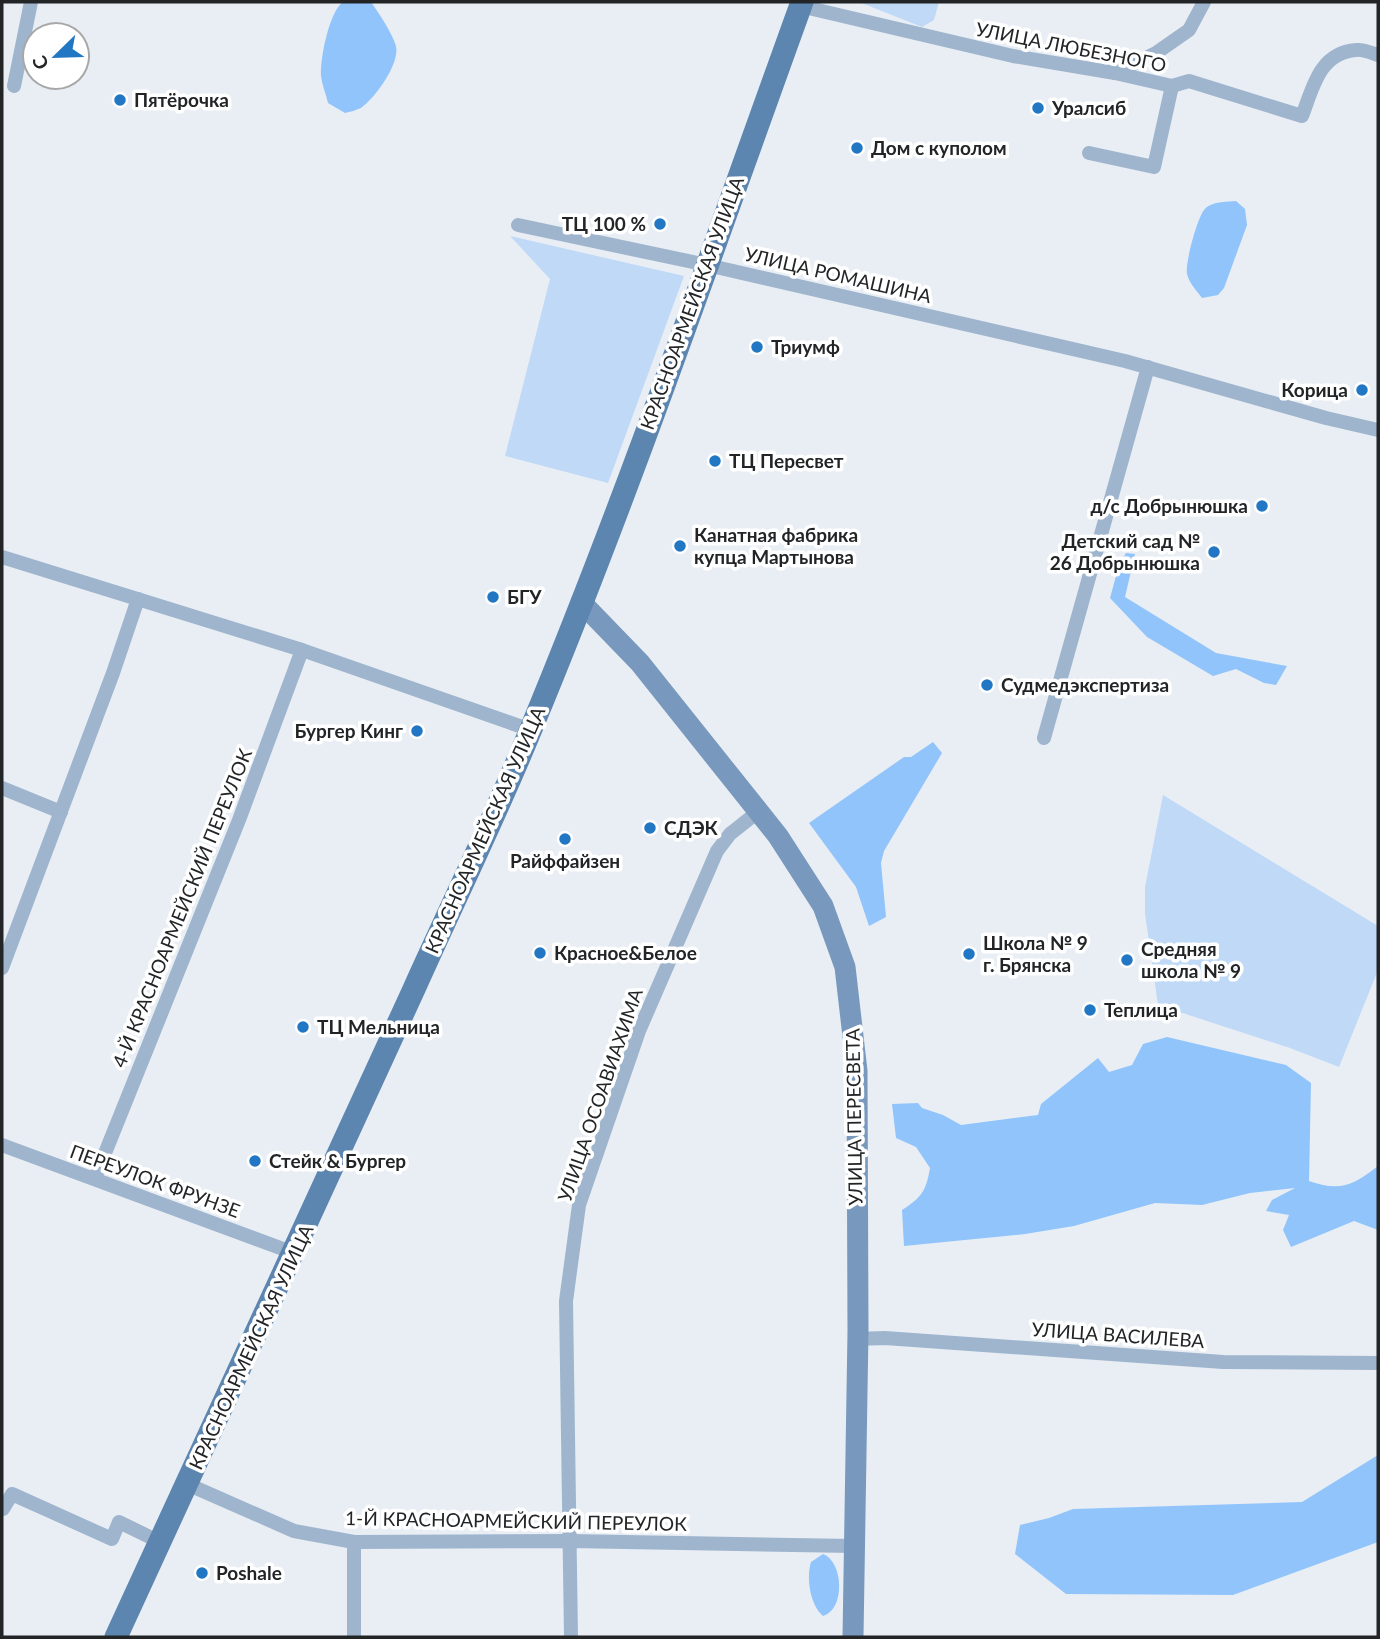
<svg xmlns="http://www.w3.org/2000/svg" width="1380" height="1639" font-family="Lato,sans-serif">
	<rect width="100%" height="100%" fill="#e8eef4"/>
	<g fill="#bfd9f6">
		<path d="M859 2H939L934 20 922 27Z"/>
		<path d="M510 236 684 276 608 483 505 456 550 279Z"/>
		<path d="M1163 795 1378 926V970L1339 1067 1290 1048 1158 1005 1145 914V887Z"/>
	</g>
	<g fill="#91c4fb">
		<path d="M343 2H371C380 15 391 31 396 46 400 64 375 98 361 108 356 110 350 112 345 113L328 103C326 94 322 85 321 76 320 59 329 12 343 2Z"/>
		<path d="M1236 201 1245 209 1247 225 1224 288 1218 295 1202 298C1197 291 1189 283 1187 274 1185 263 1197 219 1204 210 1211 201 1226 202 1236 201Z"/>
		<path d="M1126 553 1135 554 1125 597 1216 653 1287 666 1276 685 1264 683 1236 669 1213 676 1147 637 1110 598 1119 565Z"/>
		<path d="M933 742 942 753 884 851 881 863 886 917 869 926 856 887 809 823 904 757H911Z"/>
		<path d="M1167 1037 1286 1065 1311 1083 1309 1181C1340 1192 1354 1185 1378 1166V1230L1354 1221 1291 1247 1283 1230 1289 1215 1266 1211 1272 1200 1295 1188 1250 1193 1202 1205 1155 1203 1074 1226 1025 1234 904 1246 902 1210C922 1197 926 1191 930 1168L916 1147 896 1138 892 1104 918 1103 922 1108 943 1115 961 1125 1038 1115 1041 1104 1098 1058 1109 1072 1132 1065 1143 1044Z"/>
		<path d="M1378 1455V1542L1233 1595 1066 1594 1015 1554 1020 1525 1049 1518 1073 1509 1302 1502Z"/>
		<path d="M823 1554C843 1561 846 1609 823 1616 810 1605 806 1578 811 1562Z"/>
	</g>
	<g fill="none" stroke-linecap="round" stroke-linejoin="round">
		<g stroke="#9fb5cd" stroke-width="14">
			<path d="M800 6 1013 56 1115 73 1172 86 1189 81 1302 116C1313 88 1319 53 1356 50 1363 49 1372 53 1378 55"/>
			<path d="M1115 73 1156 53 1189 30 1204 2"/>
			<path d="M14 86 31 2"/>
			<path d="M1089 153 1154 167 1172 86"/>
			<path d="M518 225 707 265 1125 361 1326 418 1378 430"/>
			<path d="M2 557 302 650 531 730"/>
			<path d="M1044 738 1148 367"/>
			<path d="M2 788 61 812"/>
			<path d="M2 968 113 673 138 599"/>
			<path d="M2 1145 294 1253"/>
			<path d="M95 1178 239 820 302 650"/>
			<path d="M856 1339 885 1338 1223 1362 1378 1363"/>
			<path d="M187 1484 294 1531 354 1542 569 1541 854 1546"/>
			<path d="M2 1508 3 1509 12 1494 112 1539 119 1522 160 1542"/>
			<path d="M354 1637V1542"/>
			<path d="M571 1637 566 1301 579 1205 639 1031 717 851 730 834 759 811"/>
		</g>
		<path stroke="#7899bd" stroke-width="21" d="M581 602 640 663 778 836 823 906 845 967 857 1071 858 1331 853 1637"/>
		<path stroke="#5c85b0" stroke-width="23" d="M116 1637C216 1421 315 1205 414 989 453 902 495 817 531 729 630 490 714 245 802 2"/>
	</g>
	<g fill="#2177c4" stroke="#fff" stroke-width="2.5">
		<circle cx="120" cy="100" r="7"/>
		<circle cx="1038" cy="108" r="7"/>
		<circle cx="857" cy="148" r="7"/>
		<circle cx="660" cy="224" r="7"/>
		<circle cx="757" cy="347" r="7"/>
		<circle cx="1362" cy="390" r="7"/>
		<circle cx="715" cy="461" r="7"/>
		<circle cx="1262" cy="506" r="7"/>
		<circle cx="680" cy="546" r="7"/>
		<circle cx="1214" cy="552" r="7"/>
		<circle cx="493" cy="597" r="7"/>
		<circle cx="987" cy="685" r="7"/>
		<circle cx="417" cy="731" r="7"/>
		<circle cx="650" cy="828" r="7"/>
		<circle cx="565" cy="839" r="7"/>
		<circle cx="540" cy="953" r="7"/>
		<circle cx="969" cy="954" r="7"/>
		<circle cx="1127" cy="960" r="7"/>
		<circle cx="1090" cy="1010" r="7"/>
		<circle cx="303" cy="1027" r="7"/>
		<circle cx="255" cy="1161" r="7"/>
		<circle cx="202" cy="1573" r="7"/>
	</g>
	<g text-anchor="middle" stroke-width="7" stroke-linejoin="round" paint-order="stroke">
		<g font-size="19" fill="#222426" stroke="#fff">
			<text transform="translate(1071 47) rotate(11)" y="7">УЛИЦА ЛЮБЕЗНОГО</text>
			<text transform="translate(838 275) rotate(13)" y="7">УЛИЦА РОМАШИНА</text>
			<text transform="translate(692 303) rotate(-70)" y="7">КРАСНОАРМЕЙСКАЯ УЛИЦА</text>
			<text transform="translate(485 830) rotate(-66)" y="7">КРАСНОАРМЕЙСКАЯ УЛИЦА</text>
			<text transform="translate(182 908) rotate(-68)" y="7">4-Й КРАСНОАРМЕЙСКИЙ ПЕРЕУЛОК</text>
			<text transform="translate(600 1095) rotate(-71)" y="7">УЛИЦА ОСОАВИАХИМА</text>
			<text transform="translate(854 1117) rotate(-91)" y="7">УЛИЦА ПЕРЕСВЕТА</text>
			<text transform="translate(155 1181) rotate(20)" y="7">ПЕРЕУЛОК ФРУНЗЕ</text>
			<text transform="translate(1118 1335) rotate(4)" y="7">УЛИЦА ВАСИЛЕВА</text>
			<text transform="translate(251 1347) rotate(-65)" y="7">КРАСНОАРМЕЙСКАЯ УЛИЦА</text>
			<text transform="translate(516 1521) rotate(1)" y="7">1-Й КРАСНОАРМЕЙСКИЙ ПЕРЕУЛОК</text>
		</g>
		<g font-size="19" font-weight="bold" fill="#222426" stroke="#fff" text-anchor="start">
			<text x="134" y="107">Пятёрочка</text>
			<text x="1052" y="115">Уралсиб</text>
			<text x="871" y="155">Дом с куполом</text>
			<text x="646" y="231" text-anchor="end">ТЦ 100 %</text>
			<text x="771" y="354">Триумф</text>
			<text x="1348" y="397" text-anchor="end">Корица</text>
			<text x="729" y="468">ТЦ Пересвет</text>
			<text x="1248" y="513" text-anchor="end">д/с Добрынюшка</text>
			<text x="694" y="542">Канатная фабрика<tspan x="694" dy="22">купца Мартынова</tspan></text>
			<text x="1200" y="548" text-anchor="end">Детский сад №<tspan x="1200" dy="22">26 Добрынюшка</tspan></text>
			<text x="507" y="604">БГУ</text>
			<text x="1001" y="692">Судмедэкспертиза</text>
			<text x="403" y="738" text-anchor="end">Бургер Кинг</text>
			<text x="664" y="835">СДЭК</text>
			<text x="565" y="868" text-anchor="middle">Райффайзен</text>
			<text x="983" y="950">Школа № 9<tspan x="983" dy="22">г. Брянска</tspan></text>
			<text x="1141" y="956">Средняя<tspan x="1141" dy="22">школа № 9</tspan></text>
			<text x="554" y="960">Красное&amp;Белое</text>
			<text x="1104" y="1017">Теплица</text>
			<text x="317" y="1034">ТЦ Мельница</text>
			<text x="269" y="1168">Стейк &amp; Бургер</text>
			<text x="216" y="1580">Poshale</text>
		</g>
	</g>
	<rect width="1380" height="1639" fill="none" stroke="#222426" stroke-width="7"/>
	<g transform="translate(56 56) rotate(247)"><circle r="33" fill="#ffffff" stroke="#a7a7a8" stroke-width="2"/>
	<path d="M0-5L12 26L0 18L-12 26Z" fill="#2177c4"/>
	<text y="-10" font-size="19" font-weight="bold" text-anchor="middle" fill="#222426">С</text>
	</g>
</svg>
